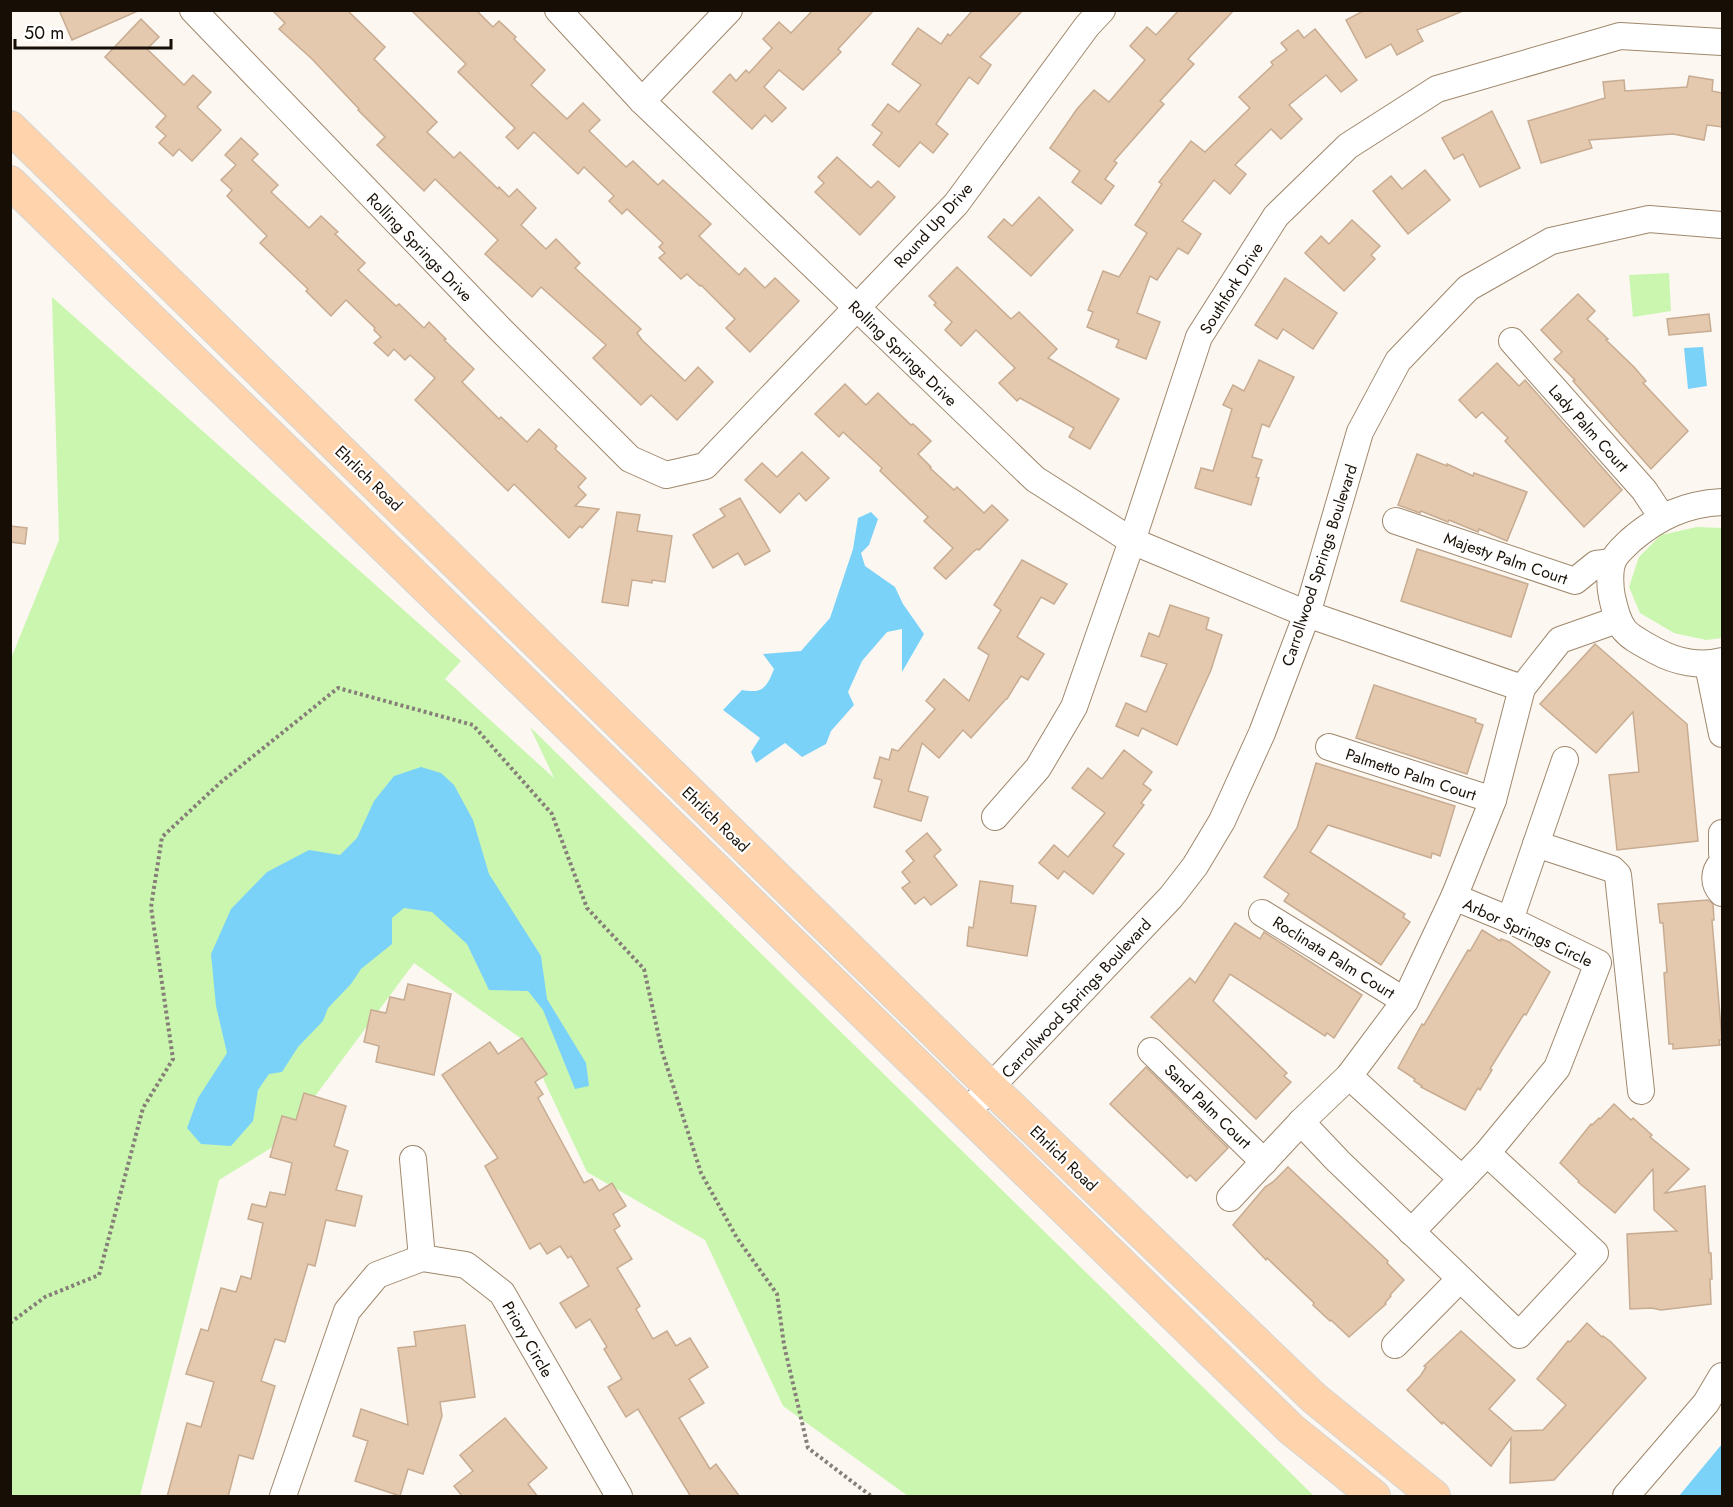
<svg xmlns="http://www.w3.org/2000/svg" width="1733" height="1507" font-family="Jost,sans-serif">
	<rect width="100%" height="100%" fill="#fcf7f1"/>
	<g fill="#caf6b0">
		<path d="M1669 273 1671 311 1633 317 1629 275Z"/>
		<path d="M52 297 461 661 445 679 554 778 530 727 1314 1496H908L783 1406 705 1240 587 1172 526 1042 414 963 281 1142 219 1180 140 1496H11L10 661 59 540Z"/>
		<path d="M1697 527 1722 528V638L1706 640 1674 633 1640 613 1629 587 1639 557 1661 535Z"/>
	</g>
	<g fill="#7bd2f9">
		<path d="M1703 347 1707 386 1688 389 1684 348Z"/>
		<path d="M871 512 878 519 869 545 861 553 865 566 895 587 903 604 924 634 902 672V629L887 632 862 661 848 692 854 705 831 731 826 744 802 757 785 743 756 763 751 752 760 738 723 710 742 690C763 694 767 687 774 669L763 654 801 651 830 618 853 549 858 518Z"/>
		<path d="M421 767 441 773 454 785 473 820 489 874 541 956 547 999 586 1063 589 1086 575 1089 543 1010 528 991 489 990 467 944 432 912 404 908 392 918V944L361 969 351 984 328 1008 323 1021 298 1047 282 1072 269 1074 258 1090 253 1121 231 1146 201 1144 187 1128 198 1098 227 1053 216 1006 211 954 231 909 267 872 309 850 340 855 357 838 374 801 394 776Z"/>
		<path d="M1722 1444V1496H1679Z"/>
	</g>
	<g fill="#e5c9af" stroke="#c7ac92" stroke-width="1.5">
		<path d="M59 10H140L72 40Z"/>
		<path d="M272 10H347L385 47 374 59 437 122 427 132 454 158 460 152 498 189 499 187 509 197 517 189 536 208 521 225 546 249 556 239 580 263 575 268 641 329 637 333 642 340 685 381 698 367 713 382 677 420 651 395 641 405 593 358 606 345 541 287 532 297 485 254 498 240 435 179 424 191 377 145 385 137 358 110 359 109 312 59 279 29 285 23Z"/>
		<path d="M411 10H476L493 27 499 21 516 37 514 39 545 70 531 85 567 119 583 103 600 120 589 131 626 167 633 161 658 185 663 180 711 224 699 236 739 275 745 268 765 288 775 278 799 301 750 352 726 328 735 319 701 285 700 286 687 274 681 279 659 258 665 253 659 247 663 243 627 209 622 214 609 201 614 196 584 167 578 174 534 132 518 149 506 137 515 128 458 72 466 64Z"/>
		<path d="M813 10H874L838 49 841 52 803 90 779 70 764 87 786 108 772 122 765 115 752 129 713 92 730 74 736 81 746 70 749 73 772 48 763 39 779 22 791 33Z"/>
		<path d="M973 10H1023L980 57 991 65 978 84 969 77 936 124 948 134 933 153 920 142 899 167 873 145 882 133 872 125 888 104 899 112 921 85 892 64 918 28 941 44 948 34 950 36Z"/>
		<path d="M1179 10H1234L1188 59 1194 64 1160 101 1164 104 1114 161 1117 163 1105 179 1114 186 1101 204 1072 182 1080 171 1050 148 1077 109 1094 90 1109 102 1145 60 1130 46 1147 27 1156 35Z"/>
		<path d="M1365 10H1463V11L1417 30 1423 41 1397 55 1391 44 1366 58 1346 20Z"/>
		<path d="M141 19 159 37 147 49 184 85 193 75 211 92 197 107 221 130 192 161 179 149 173 156 159 143 166 136 156 127 166 116 105 57Z"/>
		<path d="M1315 29 1357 80 1341 92 1326 75 1289 105 1302 119 1281 139 1271 129 1235 165 1246 174 1230 194 1214 180 1182 221 1201 234 1188 254 1178 248 1157 280 1150 276 1137 313 1160 322 1146 359 1116 347 1119 340 1087 327 1093 312 1088 310 1103 271 1119 277 1147 233 1135 225 1162 184 1159 182 1191 141 1205 152 1250 108 1239 97 1273 65 1271 62 1287 50 1281 43 1298 30 1304 38Z"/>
		<path d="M1689 76 1713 80 1712 91 1722 93V127L1707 125 1704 140 1673 134 1589 140 1592 148 1541 163 1528 121 1605 98 1603 82 1624 80 1625 91 1687 87Z"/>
		<path d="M1492 111 1520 168 1480 187 1463 154 1454 159 1442 138Z"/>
		<path d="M241 138 258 154 252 160 278 185 271 192 309 228 321 216 338 232 335 234 365 263 358 270 396 306 399 304 424 328 429 322 446 339 444 340 474 369 462 382 499 419 501 417 527 442 539 429 557 446 555 449 586 478 578 487 586 495 575 506 599 509 582 528 580 526 569 538 514 484 508 491 415 400 435 378 410 355 405 360 394 349 388 356 374 343 381 337 374 330 375 328 346 300 331 316 306 291 308 289 260 243 267 236 227 196 232 190 221 180 236 165 225 155Z"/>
		<path d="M837 157 871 188 878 181 895 197 860 235 815 192 824 183 818 177Z"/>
		<path d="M1425 170 1450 200 1408 234 1373 191 1391 176 1402 189Z"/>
		<path d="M1039 197 1073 230 1031 276 988 237 1004 219 1012 226Z"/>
		<path d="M1352 220 1380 246 1371 255 1375 259 1344 291 1305 253 1321 236 1329 244Z"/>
		<path d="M957 267 1011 319 1019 312 1057 349 1048 358 1119 399 1090 449 1069 437 1074 428 1020 398 1017 401 999 383 1015 368 976 330 961 346 945 330 952 322 934 305 936 303 929 296Z"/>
		<path d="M1285 278 1337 313 1313 349 1283 329 1277 339 1255 325Z"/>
		<path d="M1578 294 1595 311 1587 319 1608 339 1606 340 1634 367 1646 381 1643 383 1688 431 1651 469 1573 381 1575 380 1554 359 1562 352 1541 330Z"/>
		<path d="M1709 314 1711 331 1669 335 1667 319Z"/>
		<path d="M1259 360 1294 377 1269 427 1262 424 1252 457 1262 460 1256 477 1259 478 1251 505 1195 488 1201 468 1213 471 1232 409 1223 405 1233 385 1244 391Z"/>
		<path d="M1497 363 1519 386 1525 380 1622 490 1584 527 1505 441 1508 438 1482 412 1476 418 1459 400Z"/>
		<path d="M845 384 866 405 878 393 911 425 913 424 931 441 918 454 931 467 930 468 954 490 957 487 984 513 992 505 1008 520 979 550 977 549 973 552 946 579 934 568 953 548 924 521 928 517 880 471 882 468 843 432 839 437 815 414Z"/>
		<path d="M802 452 829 478 806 501 799 493 780 513 745 480 762 463 777 477Z"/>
		<path d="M1417 454 1447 466V464L1473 476 1474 473 1527 492 1507 541 1479 529 1478 532 1449 520 1448 522 1421 511 1420 513 1398 505Z"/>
		<path d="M740 498 770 551 745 565 738 553 713 568 693 535 725 516 720 509Z"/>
		<path d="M617 512 640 515 637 531 672 536 665 582 652 580V583L632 580 628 606 602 602Z"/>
		<path d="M10 526 27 528 25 544 10 542Z"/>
		<path d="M1417 549 1528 584 1511 637 1401 601Z"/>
		<path d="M1022 560 1067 584 1054 604 1041 597 1017 637 1044 654 1028 680 1021 676 1007 699H1006L971 738 963 730 939 758 922 743 908 791 928 797 921 821 874 807 882 780 874 778 880 757 889 760 892 749 898 751 935 709 926 701 944 679 969 701 989 655 978 648 1001 610 994 605Z"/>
		<path d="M1170 605 1209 618 1206 629 1222 635 1211 670 1177 745 1142 728 1138 736 1116 726 1126 703 1146 712 1167 664 1141 656 1149 633 1159 637Z"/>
		<path d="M1595 644 1687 724 1698 841 1617 850 1609 775 1639 772 1633 712 1596 753 1540 704Z"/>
		<path d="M1374 685 1476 719 1475 722 1483 725 1467 774 1356 738Z"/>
		<path d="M1124 750 1152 772 1143 784 1151 790 1141 803 1144 805 1113 846 1124 854 1093 894 1064 871 1058 879 1039 863 1054 845 1068 857 1105 813 1072 788 1088 768 1102 779Z"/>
		<path d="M1316 763 1455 806 1440 856 1432 853 1431 858 1328 825 1310 852 1405 914 1403 917 1410 922 1381 965 1284 901 1289 894 1264 877 1297 828Z"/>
		<path d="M927 833 941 850 934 856 957 885 931 905 924 897 915 904 902 888 910 882 902 872 914 861 906 851Z"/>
		<path d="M980 881 1013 886 1011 903 1036 906 1027 956 967 946 969 927 973 928Z"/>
		<path d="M1708 900 1713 904 1714 920H1712L1722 1040H1719L1720 1045 1673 1049V1044H1669L1664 973 1667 972 1663 923H1660L1658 904Z"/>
		<path d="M1235 923 1260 939 1264 932 1362 995 1334 1038 1327 1033 1325 1036 1230 974 1213 1001 1287 1073 1284 1076 1291 1082 1256 1119 1151 1017 1190 978 1195 983Z"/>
		<path d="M1482 930 1500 941 1501 939 1509 942 1550 972 1526 1015 1524 1014 1490 1069 1492 1070 1480 1090 1478 1088 1465 1110 1421 1087 1422 1086 1414 1081 1415 1079 1398 1068 1422 1024 1424 1025 1468 950 1470 951Z"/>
		<path d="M408 984 451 994 434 1075 376 1062 379 1046 364 1042 371 1010 386 1013 390 997 404 1000Z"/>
		<path d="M522 1038 547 1074 535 1082 543 1094 538 1098 584 1183 592 1179 599 1191 612 1183 626 1206 613 1214 620 1226 614 1230 632 1259 617 1268 640 1306 636 1309 653 1339 667 1331 676 1346 690 1338 708 1367 689 1379 704 1403 679 1418 710 1469 716 1464 740 1497H691L638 1409 626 1417 608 1387 622 1379 604 1349 607 1347 590 1319 576 1328 560 1303 589 1286 571 1256 568 1258 560 1246 547 1254 540 1243 530 1249 485 1166 498 1158 442 1075 490 1042 498 1054Z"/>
		<path d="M1146 1067 1228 1148 1196 1181 1190 1175 1187 1178 1110 1104Z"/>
		<path d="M304 1093 346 1106 334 1146 348 1151 336 1190 362 1196 355 1226 326 1220 315 1266 308 1264 285 1342 275 1339 261 1381 275 1386 253 1459 239 1455 228 1497H167L187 1423 201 1427 214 1382 186 1374 201 1329 208 1331 221 1288 236 1292 241 1276 251 1279 263 1223 248 1219 252 1204 266 1207 270 1192 285 1195 292 1163 270 1157 282 1116 296 1120Z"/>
		<path d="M1614 1104 1631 1120 1633 1118 1652 1135 1650 1137 1689 1169 1665 1193 1705 1186 1709 1253H1711L1712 1279H1710L1711 1304 1661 1310 1652 1308 1630 1309 1627 1234 1677 1231 1654 1210 1653 1169 1615 1213 1578 1182 1579 1181 1560 1163 1591 1124 1592 1125 1599 1118 1600 1119Z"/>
		<path d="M1288 1167 1388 1261 1387 1263 1404 1280 1390 1295 1391 1296 1385 1303 1386 1304 1349 1337 1331 1320 1330 1321 1313 1305 1314 1303 1267 1258 1266 1260 1233 1225 1265 1187 1273 1182Z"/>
		<path d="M1587 1323 1602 1337 1603 1336 1611 1342 1646 1378 1554 1480 1510 1483 1511 1438 1491 1466 1443 1422 1442 1424 1407 1390 1421 1375 1426 1367 1424 1366 1461 1331 1515 1380 1489 1409 1514 1431 1543 1430 1566 1405 1537 1379 1568 1341 1570 1342Z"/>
		<path d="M465 1325 475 1397 440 1402 442 1416 423 1474 408 1469 400 1496 355 1481 368 1441 353 1436 361 1409 408 1425 398 1348 416 1346 414 1332Z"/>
		<path d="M505 1418 547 1468 528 1484 538 1497H463L454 1486 473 1471 460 1455Z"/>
	</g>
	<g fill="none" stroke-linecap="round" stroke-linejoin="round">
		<g stroke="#9f886d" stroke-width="28">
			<g id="minor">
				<path d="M193 10 500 329 630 459 666 475 705 466 956 204 1087 26 1102 10"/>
				<path d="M558 10 642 101 1035 479 1132 541 1307 614 1522 688"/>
				<path d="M642 101 729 10"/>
				<path d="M1512 341 1644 490 1662 517"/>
				<path d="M1722 502C1686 504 1659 516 1631 540 1625 546 1616 553 1613 561 1609 570 1610 588 1612 597 1620 633 1625 634 1656 651 1676 662 1701 667 1722 661"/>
				<path d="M1396 521 1575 581 1596 564 1612 562"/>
				<path d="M1708 665 1722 734"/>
				<path d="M1329 747 1493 800"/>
				<path d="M995 817 1038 768 1074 707 1132 541 1199 337 1276 216 1348 146 1437 89 1620 36 1722 42"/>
				<path d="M1722 833V853"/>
				<path d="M1536 844 1612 869 1618 875 1641 1091"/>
				<path d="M1722 863C1713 872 1713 884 1722 893"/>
				<path d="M1262 913 1405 1001"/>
				<path d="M1510 920 1565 760"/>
				<path d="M1151 1051 1264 1162"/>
				<path d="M1349 1076 1462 1179"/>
				<path d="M966 1113 1171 897 1195 866 1222 821 1262 733 1307 614 1360 432 1398 361 1468 288 1551 241 1649 219 1722 225"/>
				<path d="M1301 1122 1338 1161 1519 1335 1595 1253 1487 1153"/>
				<path d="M413 1159 422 1258"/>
				<path d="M1230 1198 1301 1122 1349 1076 1405 1001 1454 897 1493 800 1522 688 1560 640 1617 620"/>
				<path d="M1411 1232 1487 1153 1557 1068 1598 963 1510 920 1454 897"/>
				<path d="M1395 1345 1460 1279"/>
				<path d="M283 1496 347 1311 377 1275 422 1258 466 1265 502 1293 619 1496"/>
				<path d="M1626 1496 1706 1403 1722 1376"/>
			</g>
		</g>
		<g stroke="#d5d4d2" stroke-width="34">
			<g id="major">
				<path d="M10 127 1007 1103 1314 1398 1434 1496"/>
				<path d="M10 182 1291 1429 1374 1496"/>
			</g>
		</g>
		<path stroke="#867f77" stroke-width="4" stroke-dasharray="3 3" stroke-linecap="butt" d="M10 1323 45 1297 99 1275 143 1108 173 1059 151 907 162 837 221 782 338 688 473 725 552 814 587 908 644 969 662 1051 701 1173 737 1238 777 1294 784 1345 808 1448 871 1496"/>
		<use href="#minor" stroke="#fff" stroke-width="26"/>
		<use href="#major" stroke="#ffd4ac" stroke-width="32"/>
	</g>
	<g text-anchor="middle" stroke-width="4.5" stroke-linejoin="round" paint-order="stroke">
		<g font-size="16" fill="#170f05" stroke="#fff">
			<text transform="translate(933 225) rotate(-48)" y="6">Round Up Drive</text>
			<text transform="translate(420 247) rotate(46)" y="6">Rolling Springs Drive</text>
			<text transform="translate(1231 288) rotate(-58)" y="6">Southfork Drive</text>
			<text transform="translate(903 353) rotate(44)" y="6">Rolling Springs Drive</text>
			<text transform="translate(1589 428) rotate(48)" y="6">Lady Palm Court</text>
			<text transform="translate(369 478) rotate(44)" y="6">Ehrlich Road</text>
			<text transform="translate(1506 558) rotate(19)" y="6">Majesty Palm Court</text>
			<text transform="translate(1319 565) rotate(-72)" y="6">Carrollwood Springs Boulevard</text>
			<text transform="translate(1411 774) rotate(18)" y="6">Palmetto Palm Court</text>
			<text transform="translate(716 819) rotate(44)" y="6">Ehrlich Road</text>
			<text transform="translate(1528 932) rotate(25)" y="6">Arbor Springs Circle</text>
			<text transform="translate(1334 957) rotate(32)" y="6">Roclinata Palm Court</text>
			<text transform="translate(1076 998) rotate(-47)" y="6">Carrollwood Springs Boulevard</text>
			<text transform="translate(1208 1106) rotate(44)" y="6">Sand Palm Court</text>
			<text transform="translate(1064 1158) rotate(44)" y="6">Ehrlich Road</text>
			<text transform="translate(528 1339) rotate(60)" y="6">Priory Circle</text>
		</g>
	</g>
	<rect width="1733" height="1507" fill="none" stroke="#170f05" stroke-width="24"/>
	<path d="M15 39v9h156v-9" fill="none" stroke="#170f05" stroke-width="3"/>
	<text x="24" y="39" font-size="18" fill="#170f05" stroke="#ffffff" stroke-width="4.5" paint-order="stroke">50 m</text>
</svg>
